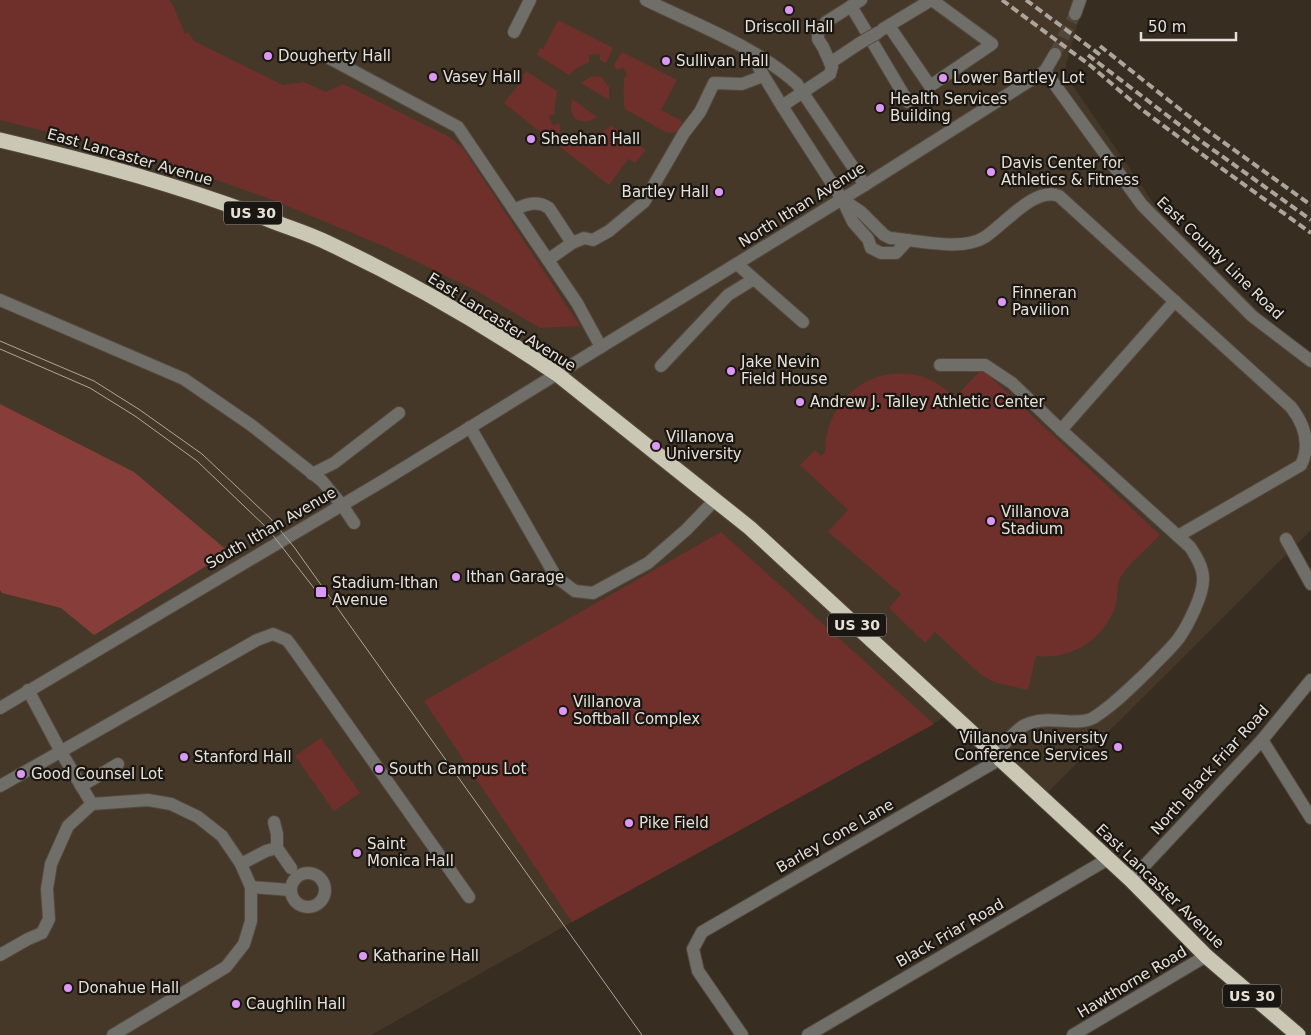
<svg xmlns="http://www.w3.org/2000/svg" width="1311" height="1035" font-family="'DejaVu Sans',sans-serif">
	<rect width="100%" height="100%" fill="#372d21"/>
	<path fill="#463828" d="M0 0H1084L1064 73 1159 211 1279 332 1311 362V530L1042 798 952 713 572 922 371 1035H0Z"/>
	<g fill="#6f2f2b">
		<path d="M0 0H169L173 5 185 34 188 32 194 41 283 85 304 82 326 92 343 84 449 137 462 147 580 326 540 328 477 291 386 247 273 200 157 159 0 120Z"/>
		<path d="M558 20 613 48 606 63 600 60V54L589 55V62L577 68 569 75 537 55 540 48 543 49Z"/>
		<path d="M622 52 677 80 661 110 680 120 682 122 678 131 672 133 665 132 625 109C623 104 624 84 624 78L627 75 623 67 617 70 614 65Z"/>
		<path d="M526 71 557 91 554 114 549 116 553 126 559 123C562 132 559 135 553 142L504 103 524 78 522 76Z"/>
		<path d="M595 76 601 77 609 87V100L581 83 590 77Z"/>
		<path d="M572 99 597 117C590 122 582 123 574 118L571 110Z"/>
		<path d="M611 126 646 150 635 163 628 159 609 185 560 147 567 137 573 135 576 136V144L586 145V138L600 134Z"/>
		<path d="M982 369 1160 535C1147 549 1130 562 1120 578 1117 583 1118 597 1116 604 1105 639 1072 660 1036 656L1028 690 994 682 980 674 935 632 925 643 889 608 901 594 828 532 848 510 800 465 815 450 821 456 825 452C825 399 873 360 926 378 937 382 946 390 955 397Z"/>
		<path d="M721 532 934 724 572 922 424 701Z"/>
		<path d="M321 738 360 793 334 811 295 756Z"/>
	</g>
	<path fill="#873e3a" d="M0 404 134 472 229 552 94 635 61 608 2 593 0 590Z"/>
	<g fill="none" stroke-linecap="round" stroke-linejoin="round">
		<path stroke="#51483d" stroke-width="12" stroke-dasharray="12 6" stroke-linecap="butt" d="M1055 54 1075 14"/>
		<g stroke="#534a3e" stroke-width="14">
			<g id="minor">
				<path d="M646 0C697 25 755 46 797 84L865 185"/>
				<path d="M851 6 908 102"/>
				<path d="M1075 14 1080 0"/>
				<path d="M889 26 930 86 992 44 932 0"/>
				<path d="M883 29 931 0"/>
				<path d="M514 32 530 0"/>
				<path d="M329 58 458 127 577 303 601 347"/>
				<path d="M830 63 860 43"/>
				<path d="M759 68 782 106 842 199 853 222 868 239 871 248 881 253H896L908 240"/>
				<path d="M1045 71 1142 205 1252 316 1311 361"/>
				<path d="M782 106 830 74 832 67 823 47 818 39V33L826 22 861 0"/>
				<path d="M842 199 861 212 884 235 890 238C917 240 962 252 985 237 1005 224 1035 186 1059 196L1291 407C1305 425 1311 444 1301 465L1178 536"/>
				<path d="M514 210C526 204 537 200 549 208L572 243"/>
				<path d="M548 260 572 243 584 238 593 240 609 231 644 202 684 133 700 112 714 83 742 84 763 76"/>
				<path d="M737 264 803 322"/>
				<path d="M0 300 184 379 251 425 322 481 342 505 354 523"/>
				<path d="M940 365H985L1012 383 1061 430"/>
				<path d="M661 366 728 295 754 279"/>
				<path d="M470 427 556 577 575 591 593 593 648 563 686 530 715 500"/>
				<path d="M312 474 334 463 399 413"/>
				<path d="M1286 539 1311 584"/>
				<path d="M28 690 61 752 92 804"/>
				<path d="M0 708 381 482 865 185 1045 71 1055 54"/>
				<path d="M1262 740 1311 818"/>
				<path d="M995 754C1003 746 1016 729 1025 725 1047 714 1077 727 1093 718 1113 706 1131 687 1148 671 1158 660 1170 650 1179 638 1188 625 1204 594 1203 578 1203 567 1196 556 1190 547L1061 430 1175 301"/>
				<path d="M0 786 257 640 273 634 287 640 296 652 469 897"/>
				<path d="M81 786 118 764"/>
				<path d="M274 822 277 834V848"/>
				<path d="M241 864 266 851 277 848 291 868"/>
				<circle cx="308" cy="890" r="17"/>
				<path d="M1131 880 1262 740 1311 680"/>
				<path d="M251 887 291 890"/>
				<path d="M0 955 28 939 42 933 49 919 47 889 51 864 68 826 92 804 148 800 171 804 198 817 222 836 241 864 251 887V921L244 944 226 967 113 1035"/>
				<path d="M742 1035 698 971 693 949 702 932 1000 759"/>
				<path d="M808 1035 1108 859"/>
				<path d="M1073 1035 1206 956"/>
			</g>
		</g>
		<g stroke="#534a3e" stroke-width="17">
			<g id="highway">
				<path d="M0 140C92 162 183 186 272 221 290 228 310 234 328 243 407 280 485 325 557 374L750 528 995 754"/>
				<path d="M1000 759 1131 880 1206 956 1298 1035"/>
			</g>
		</g>
		<use href="#minor" stroke="#706e68" stroke-width="12"/>
		<use href="#highway" stroke="#cbc7b5" stroke-width="15"/>
		<g stroke="#ada59c" stroke-width="1">
			<path d="M0 341 94 381 140 410 202 454 270 518 294 547 642 1035"/>
			<path d="M0 349 90 388 135 416 197 461 268 529 317 592"/>
		</g>
		<g stroke="#ada59c" stroke-width="4" stroke-dasharray="8 4" stroke-linecap="butt">
			<path d="M1002 0 1091 66 1141 109 1192 147 1311 233"/>
			<path d="M1026 0 1103 57"/>
			<path d="M1100 46 1205 129 1311 205"/>
			<path d="M1088 55 1198 139 1311 220"/>
		</g>
		<g stroke="#534a3e" stroke-width="14" stroke-linecap="butt">
			<path id="minor-bridge" d="M860 43 879 32"/>
		</g>
		<use href="#minor-bridge" stroke="#706e68" stroke-width="12"/>
	</g>
	<g fill="#db99f5" stroke="#1a1611" stroke-width="2">
		<circle cx="789" cy="10" r="5"/>
		<circle cx="268" cy="56" r="5"/>
		<circle cx="666" cy="61" r="5"/>
		<circle cx="433" cy="77" r="5"/>
		<circle cx="943" cy="78" r="5"/>
		<circle cx="880" cy="108" r="5"/>
		<circle cx="531" cy="139" r="5"/>
		<circle cx="991" cy="172" r="5"/>
		<circle cx="719" cy="192" r="5"/>
		<circle cx="1002" cy="302" r="5"/>
		<circle cx="731" cy="371" r="5"/>
		<circle cx="800" cy="402" r="5"/>
		<circle cx="656" cy="446" r="5"/>
		<circle cx="991" cy="521" r="5"/>
		<circle cx="456" cy="577" r="5"/>
		<rect x="315" y="586" width="12" height="12" rx="2.5"/>
		<circle cx="563" cy="711" r="5"/>
		<circle cx="1118" cy="747" r="5"/>
		<circle cx="184" cy="757" r="5"/>
		<circle cx="379" cy="769" r="5"/>
		<circle cx="21" cy="774" r="5"/>
		<circle cx="629" cy="823" r="5"/>
		<circle cx="357" cy="853" r="5"/>
		<circle cx="363" cy="956" r="5"/>
		<circle cx="68" cy="988" r="5"/>
		<circle cx="236" cy="1004" r="5"/>
	</g>
	<g text-anchor="middle" stroke-width="4.5" stroke-linejoin="round" paint-order="stroke">
		<g fill="#1a1611" stroke="#aaa39d" stroke-width="1">
			<rect x="224" y="201.5" width="58" height="23" rx="4"/>
			<rect x="828" y="613.5" width="58" height="23" rx="4"/>
			<rect x="1223" y="984.5" width="58" height="23" rx="4"/>
		</g>
		<g font-size="14" font-weight="bold" fill="#e7e0d9">
			<text x="253" y="218">US 30</text>
			<text x="857" y="630">US 30</text>
			<text x="1252" y="1001">US 30</text>
		</g>
		<g font-size="15" fill="#e7e0d9" stroke="#1a1611" text-anchor="start">
			<text x="789" y="32" text-anchor="middle">Driscoll Hall</text>
			<text x="278" y="61">Dougherty Hall</text>
			<text x="676" y="66">Sullivan Hall</text>
			<text x="443" y="82">Vasey Hall</text>
			<text x="953" y="83">Lower Bartley Lot</text>
			<text x="890" y="104">Health Services<tspan x="890" dy="17">Building</tspan></text>
			<text x="541" y="144">Sheehan Hall</text>
			<text x="1001" y="168">Davis Center for<tspan x="1001" dy="17">Athletics &amp; Fitness</tspan></text>
			<text x="709" y="197" text-anchor="end">Bartley Hall</text>
			<text x="1012" y="298">Finneran<tspan x="1012" dy="17">Pavilion</tspan></text>
			<text x="741" y="367">Jake Nevin<tspan x="741" dy="17">Field House</tspan></text>
			<text x="810" y="407">Andrew J. Talley Athletic Center</text>
			<text x="666" y="442">Villanova<tspan x="666" dy="17">University</tspan></text>
			<text x="1001" y="517">Villanova<tspan x="1001" dy="17">Stadium</tspan></text>
			<text x="466" y="582">Ithan Garage</text>
			<text x="332" y="588">Stadium-Ithan<tspan x="332" dy="17">Avenue</tspan></text>
			<text x="573" y="707">Villanova<tspan x="573" dy="17">Softball Complex</tspan></text>
			<text x="1108" y="743" text-anchor="end">Villanova University<tspan x="1108" dy="17">Conference Services</tspan></text>
			<text x="194" y="762">Stanford Hall</text>
			<text x="389" y="774">South Campus Lot</text>
			<text x="31" y="779">Good Counsel Lot</text>
			<text x="639" y="828">Pike Field</text>
			<text x="367" y="849">Saint<tspan x="367" dy="17">Monica Hall</tspan></text>
			<text x="373" y="961">Katharine Hall</text>
			<text x="78" y="993">Donahue Hall</text>
			<text x="246" y="1009">Caughlin Hall</text>
		</g>
		<g font-size="15" fill="#e7e0d9" stroke="#1a1611">
			<text transform="translate(130 157) rotate(16)" y="5">East Lancaster Avenue</text>
			<text transform="translate(802 205) rotate(-32)" y="5">North Ithan Avenue</text>
			<text transform="translate(1220 258) rotate(44)" y="5">East County Line Road</text>
			<text transform="translate(502 322) rotate(32)" y="5">East Lancaster Avenue</text>
			<text transform="translate(271 528) rotate(-30)" y="5">South Ithan Avenue</text>
			<text transform="translate(1210 770) rotate(-48)" y="5">North Black Friar Road</text>
			<text transform="translate(835 836) rotate(-30)" y="5">Barley Cone Lane</text>
			<text transform="translate(1160 886) rotate(44)" y="5">East Lancaster Avenue</text>
			<text transform="translate(950 933) rotate(-30)" y="5">Black Friar Road</text>
			<text transform="translate(1132 982) rotate(-31)" y="5">Hawthorne Road</text>
		</g>
	</g>
	<path d="M1141 32v8h95v-8" fill="none" stroke="#e7e0d9" stroke-width="2.5"/>
	<text x="1148" y="32" font-size="15" fill="#e7e0d9" stroke="#1a1611" stroke-width="4" paint-order="stroke">50 m</text>
</svg>
